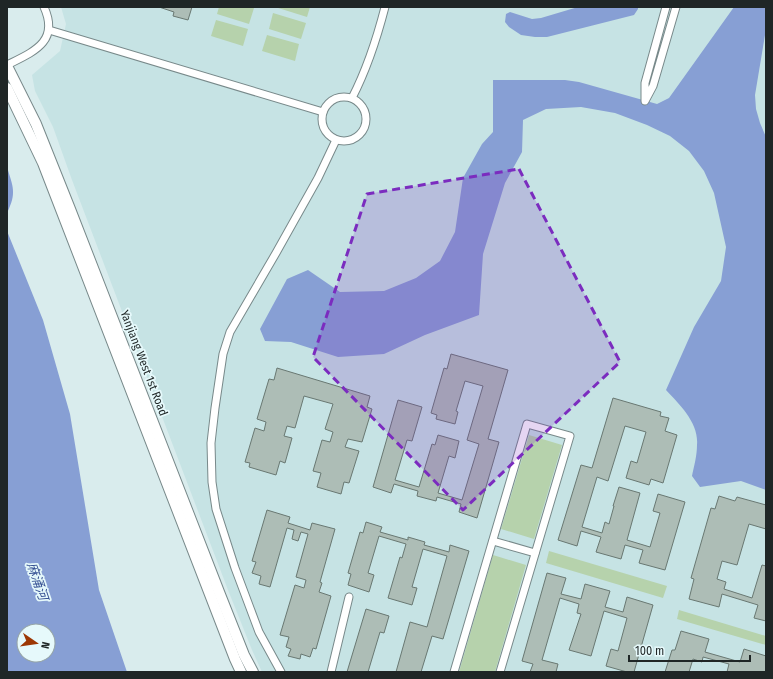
<svg xmlns="http://www.w3.org/2000/svg" width="773" height="679" font-family="'Fira Sans Condensed','Noto Sans SC',sans-serif">
	<rect width="100%" height="100%" fill="#d9eced"/>
	<path fill="#c6e3e4" d="M61 7H766V672H262L252 650 228 590 72 180 53 127 35 91 32 75 60 51 66 24Z"/>
	<g fill="#b6d2ac">
		<path d="M219 7H252L254 8 249 24 217 14Z"/>
		<path d="M275 7H310L307 17Z"/>
		<path d="M273 13 306 23 301 39 269 29Z"/>
		<path d="M216 20 248 29 243 46 211 36Z"/>
		<path d="M267 35 299 44 295 61 262 51Z"/>
		<path d="M529 435 562 445 534 539 501 529Z"/>
		<path d="M549 551 667 586 663 598 546 563Z"/>
		<path d="M493 555 526 565 495 672H459Z"/>
		<path d="M679 610 766 636V645L677 619Z"/>
	</g>
	<g fill="#879fd4" fill-rule="evenodd">
		<path d="M578 7H638V9L634 15 547 37H535L521 35 509 27 505 22 506 14 510 12 532 19 541 18Z"/>
		<path d="M734 7H766V29L755 95 756 109 760 123 766 137V490L741 481 700 487 692 476C694 466 697 456 697 445 699 423 680 405 666 390L694 327 721 281 726 247 714 193 704 171 689 151 670 136 647 125 615 113 581 107 546 109 523 120 522 152 505 183 483 254 479 315 425 335 384 354 338 357 291 342 265 341 260 329 287 279 308 270 340 292 384 291 416 278 440 261 455 232 463 178 482 144 493 132V80H565L579 82 657 104 669 98Z"/>
		<path d="M7 167C13 187 17 193 7 213Z"/>
		<path d="M7 231 43 320 70 414 99 590 127 672H7ZM24 631H48V655H24Z"/>
	</g>
	<g fill="#adbdb6" stroke="#697872">
		<path d="M159 7H192L188 20 173 16 174 12Z"/>
		<path d="M451 354 508 370 488 439 499 442 477 518 459 512 461 504 437 497 436 501 417 496 418 491 394 484 391 493 373 487 398 400 422 407 412 441 407 440 395 480 419 487 432 444 435 445 438 435 459 441 455 458 449 456 438 493 462 500 479 444 467 440 483 386 465 381 456 411 458 412 455 424 436 419 437 415 431 413 444 368 447 369Z"/>
		<path d="M277 368 370 396 367 407 372 409 362 442 348 439 345 447 359 451 349 483 344 482 341 494 317 487 321 473 313 471 322 440 330 442 333 432 325 429 333 404 304 396 295 428 287 426 284 436 292 438 285 463 280 461 276 475 249 467 250 463 245 462 255 428 264 431 266 422 257 419 269 379 274 380Z"/>
		<path d="M613 398 661 412 660 416 669 418 665 431 677 435 663 483 651 479 649 485 626 478 631 461 637 463 646 432 625 426 608 481 597 477 582 527 602 533 605 522 609 524 614 506H613L619 487 640 493 627 540 650 547 660 513 653 511 658 494 685 502 665 570 639 563 643 550 625 545 621 559 596 552 601 537 581 531 577 546 558 540 581 465 592 468Z"/>
		<path d="M719 496 735 501 737 497 766 505V529L749 524 737 565 722 561 717 579 726 582 724 589 752 598 762 565 766 566V621L754 618 758 605 722 594 719 607 689 599 694 579 691 578 711 508 715 509Z"/>
		<path d="M267 510 290 517 288 523 310 530 312 523 335 529 320 582 322 583 319 592 331 596 316 649 313 648 310 657 301 654 300 659 288 656 291 649 286 647 289 637 280 635 295 585 304 588 306 580 296 577 308 534 301 532 298 541 292 539 294 530 287 528 270 587 259 584 261 576 252 573 256 562 252 561Z"/>
		<path d="M366 522 382 527 380 532 408 540V537L425 542 424 545 449 552 450 545 469 551 443 639 432 636 421 672H396L410 622 427 627 447 556 423 549 412 587 417 588 412 605 388 598 400 557 402 558 406 544 379 536 368 573 374 575 369 592 348 585 351 574 348 573 360 532 363 533Z"/>
		<path d="M547 573 566 578 561 594 581 599 585 584 610 591 605 607 623 612 627 597 653 605 634 672H627L606 666 611 649 618 651 627 618 604 611 591 656 569 650 581 614 577 613 579 604 560 598 542 660 558 664 556 672H530L533 664 522 661Z"/>
		<path d="M366 609 389 616 384 633 380 632 368 672H347Z"/>
		<path d="M681 631 709 639 705 652 740 662 744 649 766 656V672H727L729 664 703 657 702 662 693 659 689 672H665L672 650H675Z"/>
	</g>
	<g fill="none" stroke-linecap="round" stroke-linejoin="round">
		<g stroke="#78898a" stroke-width="9">
			<g id="street">
				<path d="M666 7 645 83V101L653 86 676 7"/>
				<path d="M49 30 323 112"/>
				<path d="M7 65C33 52 60 42 44 7"/>
				<circle cx="344" cy="119" r="22"/>
				<path d="M352 98C367 69 377 38 385 7"/>
				<path d="M493 541 535 553"/>
				<path d="M281 672 259 632 235 568 216 509 212 482 211 443 215 408 223 354 230 332 276 253 318 178 336 140"/>
				<path d="M331 672 349 597"/>
				<path d="M454 672 527 424 570 436 500 672"/>
			</g>
		</g>
		<g stroke="#78898a" stroke-width="12">
			<g id="secondary">
				<path d="M7 66 36 124 70 209 219 592 244 655 253 672"/>
				<path d="M7 88 43 163 235 659 241 672"/>
			</g>
		</g>
		<use href="#street" stroke="#fff" stroke-width="7"/>
		<use href="#secondary" stroke="#fff" stroke-width="10"/>
	</g>
	<path fill="#7b2cbf" fill-opacity="0.2" stroke="#7b2cbf" stroke-width="3" stroke-dasharray="8 5" stroke-linejoin="round" d="M519 169 620 362 463 510 313 357 367 194Z"/>
	<g text-anchor="middle" stroke-width="3.5" stroke-linejoin="round" paint-order="stroke">
		<g font-size="12" fill="#1f2626" stroke="#e6f9fb">
			<text transform="translate(144 363) rotate(69)" y="4">Yanjiang West 1st Road</text>
		</g>
		<g font-size="13" font-style="italic" fill="#365193" stroke="#e6f9fb">
			<text transform="translate(38 581) rotate(71)" y="5">麻涌河</text>
		</g>
	</g>
	<rect width="773" height="679" fill="none" stroke="#1f2626" stroke-width="16"/>
	<g transform="translate(36 643) rotate(103)"><circle r="19" fill="#e6f9fb" stroke="#96a5a6"/>
	<path d="M0-3L7 15L0 10L-7 15Z" fill="#9c3704"/>
	<text y="-6" font-size="11" font-weight="bold" text-anchor="middle" fill="#1f2626">N</text>
	</g>
	<path d="M629 655v6h121v-6" fill="none" stroke="#1f2626" stroke-width="2"/>
	<text x="635" y="655" font-size="12" fill="#1f2626" stroke="#e6f9fb" stroke-width="3" paint-order="stroke">100 m</text>
</svg>
